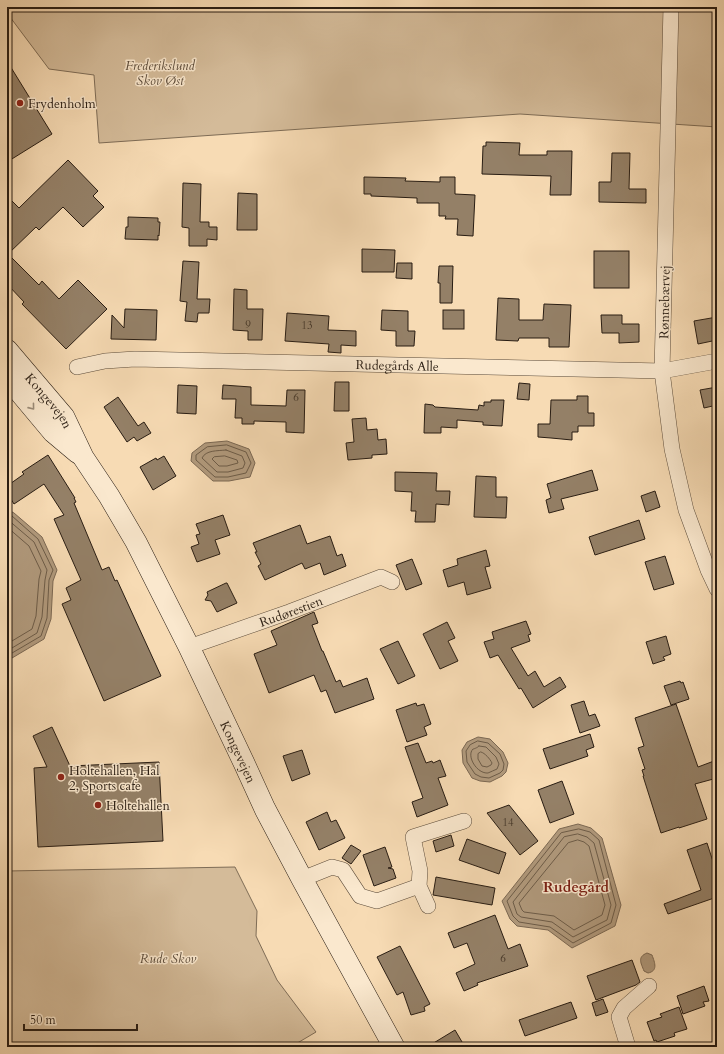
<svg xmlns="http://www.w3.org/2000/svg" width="724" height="1054" font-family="Cardo,serif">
	<rect width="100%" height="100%" fill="#f7dbb4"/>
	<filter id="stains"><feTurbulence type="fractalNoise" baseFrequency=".005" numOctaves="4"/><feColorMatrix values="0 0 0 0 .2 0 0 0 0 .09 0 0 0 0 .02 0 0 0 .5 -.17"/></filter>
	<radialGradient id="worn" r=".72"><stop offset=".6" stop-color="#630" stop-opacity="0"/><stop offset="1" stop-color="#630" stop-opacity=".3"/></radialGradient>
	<g fill="#d4bb99" stroke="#7e6c56">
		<path d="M7 7H357L366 9 381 7H717V127L520 114 99 143 94 75 49 69 7 13Z"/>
		<path d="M235 867 257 911 256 936 277 980 316 1032 294 1045 295 1047H7V871Z"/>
	</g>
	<g fill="#b19a7d" stroke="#7b6853">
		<path d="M227 441 249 449 255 463 250 477 229 481H213L191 461 192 453 205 443Z"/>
		<path d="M7 509 14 513 42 537 57 570 53 581 51 619 44 639 7 661Z"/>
		<path d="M478 737 490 739 503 752 508 763 506 772 502 776 490 782 480 781 472 778 463 763 462 750 467 742Z"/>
		<path d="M578 824 591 828 602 838 621 905 615 926 572 948 548 930 517 926 510 919 502 901 559 829Z"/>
		<path d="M647 953 652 955C655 963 658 971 648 973L644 971C641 963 637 957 647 953Z"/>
	</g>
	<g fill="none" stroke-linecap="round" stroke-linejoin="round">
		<g stroke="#6d5c48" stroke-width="1">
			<path d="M227 445 246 452 251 463 246 473 228 477H215L196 460V455L207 447Z"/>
			<path d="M226 450 242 456 245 463 243 468 228 472H217L202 458C206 450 217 451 226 450Z"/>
			<path d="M225 456 237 460 238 463 227 466H219L212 459 214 457Z"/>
			<path d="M7 513 12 516 38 539 53 570 49 580 47 618 41 636 7 656"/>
			<path d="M7 519 34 542 47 570 45 580 42 617 37 633 7 651"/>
			<path d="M7 527 29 546 41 571 39 579 36 616 32 629 7 644"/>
			<path d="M478 741 488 743 500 754 504 764 503 770 500 773 489 778 481 777 475 774 467 762 466 751 470 745Z"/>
			<path d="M479 746 486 747 496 757 499 764 497 769C494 770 491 772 488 773 477 774 466 756 473 749 474 749 479 747 479 746Z"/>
			<path d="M481 752C485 753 490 759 492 763L491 765 487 767 482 766 478 759V754Z"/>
			<path d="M579 829 590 832 599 840 616 905 611 923 573 943 550 927 519 922 513 916 507 901 561 833Z"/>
			<path d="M578 834 587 837 594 843 611 905 607 920 573 937 552 922 521 917 517 914 513 902 564 837Z"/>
			<path d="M578 840 584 842 589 846 605 905 602 915 574 930 554 916 524 912 522 910 519 903 568 843Z"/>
		</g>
	</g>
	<g fill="#948067" stroke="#291d13">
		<path d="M7 61 52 134 7 162Z"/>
		<path d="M486 142 520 143 519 155H547V151H572L571 195H550L551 176 482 174 483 146H486Z"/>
		<path d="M612 153H630L629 189H646V203L599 202V182H611Z"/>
		<path d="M68 160 98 191 93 196 104 207 83 227 63 207 39 230 36 227 8 254 39 285 42 281 59 299 78 280 107 309 66 349 22 304 24 302 7 284V196L19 208Z"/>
		<path d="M364 177 406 178 405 181 440 182V177H455V194L475 195 473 236 457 235 458 219H445L446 216H439V203H417V198L371 196V194H364Z"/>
		<path d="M183 183 201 184 200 222H209V227H217V240L207 239V246H189V228L182 227Z"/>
		<path d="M238 193 257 194V230H237Z"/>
		<path d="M128 217 158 218V222H160L159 236 158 235V240L125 239 126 227H128Z"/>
		<path d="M362 249 395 250 394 272H362Z"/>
		<rect x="594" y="251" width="35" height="37"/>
		<path d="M183 261 199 262 197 299H210L209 313H198L197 322 185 321 187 302 180 301Z"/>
		<path d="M397 263H412V279L396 278Z"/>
		<path d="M439 266H453L452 303H440V283H438Z"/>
		<path d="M234 289 247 290V309H263L262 340H248V331L233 330Z"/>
		<path d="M498 298 519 299V320H543L544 304 571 305 569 347H549V338H519L518 341 496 340Z"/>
		<path d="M125 309 157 310 156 340 111 339 112 315 124 328Z"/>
		<path d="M382 310 408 311V331H415L414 346H396V331L381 330Z"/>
		<rect x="443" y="310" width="21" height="19"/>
		<path d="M287 313 329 316 328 330 356 331V346L341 345V353L328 352 329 344 285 341Z"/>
		<path d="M601 315H622V324H639V342L619 343V333H602Z"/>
		<path d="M717 317V340L698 344 694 321Z"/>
		<path d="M335 382H349V411H334Z"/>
		<path d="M519 383 530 384 529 400 517 399Z"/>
		<path d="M178 385 197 386 196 414 177 413Z"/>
		<path d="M223 385 251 387V405L286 406 287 390H305L304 433 286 432V422L254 421V424H242V418H235L236 399H222Z"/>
		<path d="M717 387V405L704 408 700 390Z"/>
		<path d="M577 396H588V413H594V426H578V432H572V440L551 438 538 437V424H550L551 400H577Z"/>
		<path d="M118 397 138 426 144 422 151 433 137 441 134 437 127 442 104 407Z"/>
		<path d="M491 400H504L502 426 483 425V422L457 420V428L441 427V433H424L425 404 433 405 435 407 478 410 479 405 484 406V402H491Z"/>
		<path d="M366 418 367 430 377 429 378 440 386 439 387 454 372 455V458L348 460 346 443 354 442 352 419Z"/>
		<path d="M48 455 75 498H74L76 502 74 503 102 570 109 567 115 581 117 580 161 676 104 701 62 604 71 600 66 588 81 580 54 519 64 515 44 484 14 504 7 493V486L24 474 22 472Z"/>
		<path d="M164 456 176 476 153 490 140 467 156 458 157 460Z"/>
		<path d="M592 470 598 490 561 499 564 509 549 513 546 500 551 498 547 484Z"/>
		<path d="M395 472 437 473 436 491H450L449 505 436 504 435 522H415L416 511H411L412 492 395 491Z"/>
		<path d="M476 476 496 477V497H507L506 518 474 517Z"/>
		<path d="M655 491 660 507 646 512 641 496Z"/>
		<path d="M223 515 230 535 215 540 220 554 197 562 191 547 199 544 196 535 200 534 196 524Z"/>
		<path d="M639 520 645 539 595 555 589 537Z"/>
		<path d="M300 525 307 544 330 536 337 556 342 554 346 566 324 575 320 563 305 569 302 563 265 580 258 566 261 564 255 552H257L253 543Z"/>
		<path d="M486 550 490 566 485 567 491 588 467 595 464 582 448 587 443 570 458 565 457 559Z"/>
		<path d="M665 556 674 584 654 590 645 562Z"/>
		<path d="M412 559 422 584 406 590 396 565Z"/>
		<path d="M226 583H227L237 603 217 612 211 601 205 600 208 595 207 592Z"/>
		<path d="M314 612 318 623 312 625 322 651H323L336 682 340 680 343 687 367 678 374 699 335 713 326 690 321 692 314 675 269 693 254 654 277 645 271 631Z"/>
		<path d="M526 621 531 634 528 635 530 641 511 648 528 676 535 671 544 687 560 677 566 687 533 708 521 688 519 689 498 655 490 658 484 642 494 639 492 632Z"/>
		<path d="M447 622 455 638 448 641 458 661 440 669 423 634Z"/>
		<path d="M666 636 671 654 663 657 665 660 653 664 646 642Z"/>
		<path d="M398 641 415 676 398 684 380 649Z"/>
		<path d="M680 681 681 683 683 682 689 699 671 705 664 686Z"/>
		<path d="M584 701 589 716 595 714 600 726 580 733 571 705Z"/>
		<path d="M416 703 417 706 424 704 431 724 424 727 427 735 407 742 396 710Z"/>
		<path d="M676 704 698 767 714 761 717 771V778L695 784 707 819 679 828V827L661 833 643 776H644L642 770 645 769 638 748 644 746 635 718Z"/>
		<path d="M52 727 70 766 159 762 163 841 38 847 34 768 47 767 33 736Z"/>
		<path d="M590 734 594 747 586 750 588 756 550 769 543 749Z"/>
		<path d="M418 743 426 763 432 761 433 763 440 760 446 776 438 778 448 805 417 817 412 802 423 798 405 747Z"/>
		<path d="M302 750 310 774 292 781 283 756Z"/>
		<path d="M562 781 574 814 550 823 538 790Z"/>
		<path d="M509 805 538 841 520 855 487 813Z"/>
		<path d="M327 812 331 822 336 820 345 838 319 850 306 822Z"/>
		<path d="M451 835 454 846 436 852 433 841Z"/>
		<path d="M467 839 506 853 499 874 459 860Z"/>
		<path d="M707 843 717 874V897L668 914 664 904 701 890 687 850Z"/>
		<path d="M351 845 361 851 351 864 342 858Z"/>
		<path d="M385 847 392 867 388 868 393 869 396 878 374 886 363 855Z"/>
		<path d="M436 877 495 888 492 905 433 895Z"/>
		<path d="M495 915 508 949 520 944 528 966 477 983 478 985 464 991 456 973 475 964 467 943 454 948 448 933Z"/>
		<path d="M400 946 430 1004 424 1007 425 1011 411 1015 403 992 397 995 377 957Z"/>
		<path d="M632 960 640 982 636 985 596 1000 587 976Z"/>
		<path d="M704 986 709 1001 703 1002 705 1006 683 1014 677 996Z"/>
		<path d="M603 999 608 1012 596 1016 592 1003Z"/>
		<path d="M571 1002 577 1018 525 1036 519 1020Z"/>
		<path d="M679 1007 687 1029 674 1033 675 1036 657 1042 656 1040 654 1041 647 1022 662 1017 660 1014Z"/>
		<path d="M455 1030 465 1047H427Z"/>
	</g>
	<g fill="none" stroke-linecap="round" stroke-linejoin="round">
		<g stroke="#5c4c3b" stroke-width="16">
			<g id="minor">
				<path d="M671 7 662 371 672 449 686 510 708 570 717 589"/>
				<path id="s1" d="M77 367 105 361 135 359 662 371 717 361"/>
				<path id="s2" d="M189 647 289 612 381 577 392 582"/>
				<path d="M302 879 332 867 343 870 360 896 377 901 419 886"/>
				<path d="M428 906 419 886 420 871 413 837 464 821"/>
				<path d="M628 1047 619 1017 624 1008 649 986"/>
			</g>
		</g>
		<g stroke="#291d13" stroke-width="22">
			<g id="secondary">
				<path id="s3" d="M7 350 64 417 83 457 109 496 136 542 189 647 244 763 265 809 302 879 394 1047"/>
				<path d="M7 377 53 432 78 453"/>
			</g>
		</g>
		<use href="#minor" stroke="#fae8ce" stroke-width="15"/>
		<use href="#secondary" stroke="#fae8ce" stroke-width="21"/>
	</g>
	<defs><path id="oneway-chevron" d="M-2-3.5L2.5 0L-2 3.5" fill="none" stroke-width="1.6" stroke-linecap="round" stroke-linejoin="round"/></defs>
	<use stroke="#9c8d7a" href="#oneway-chevron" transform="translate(32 407) rotate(51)"/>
	<g fill="#8f2418" stroke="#fae8ce" stroke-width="1.5">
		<circle cx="20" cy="103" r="4"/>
		<circle cx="61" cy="777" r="4"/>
		<circle cx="98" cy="805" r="4"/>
	</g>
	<g text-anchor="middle" stroke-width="3" stroke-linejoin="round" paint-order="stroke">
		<g font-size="11" fill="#443628">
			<text x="248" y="328">9</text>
			<text x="307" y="329">13</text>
			<text x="296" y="401">6</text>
			<text x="508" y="826">14</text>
			<text x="503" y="962">6</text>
		</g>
		<g font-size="13" font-style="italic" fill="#5c4c3b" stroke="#fae8ce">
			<text x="160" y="70">Frederikslund<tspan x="160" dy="15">Skov Øst</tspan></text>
			<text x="168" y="963">Rude Skov</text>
		</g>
		<g font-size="13" fill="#291d13" stroke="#fae8ce" text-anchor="start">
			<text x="28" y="108">Frydenholm</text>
			<text x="69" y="775">Holtehallen, Hal<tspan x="69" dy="15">2, Sports cafe</tspan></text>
			<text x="106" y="810">Holtehallen</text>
		</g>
		<g font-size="13" fill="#291d13" stroke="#fae8ce">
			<text transform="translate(664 302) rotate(-89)" y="5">Rønnebærvej</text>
			<text dy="5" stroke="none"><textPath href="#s1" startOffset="321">Rudegårds Alle</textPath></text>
			<text dy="5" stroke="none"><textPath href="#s3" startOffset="66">Kongevejen</textPath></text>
			<text dy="5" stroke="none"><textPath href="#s2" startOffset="108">Rudørestien</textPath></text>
			<text dy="5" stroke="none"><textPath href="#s3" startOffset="466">Kongevejen</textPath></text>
		</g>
		<g font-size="15" font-weight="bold" fill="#7a1f14" stroke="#fae8ce">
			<text x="576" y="892">Rudegård</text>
		</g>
	</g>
	<rect width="724" height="1054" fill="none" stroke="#f7dbb4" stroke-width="24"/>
	<rect x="8" y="8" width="708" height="1038" fill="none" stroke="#291d13" stroke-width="2"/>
	<rect x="12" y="12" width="700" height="1030" fill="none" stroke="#291d13"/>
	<path d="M24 1024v6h113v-6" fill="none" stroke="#291d13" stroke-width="2"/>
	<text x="30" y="1024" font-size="12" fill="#291d13" stroke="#fae8ce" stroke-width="3" paint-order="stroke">50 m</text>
	<rect width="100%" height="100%" filter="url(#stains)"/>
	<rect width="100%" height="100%" fill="url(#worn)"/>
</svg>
